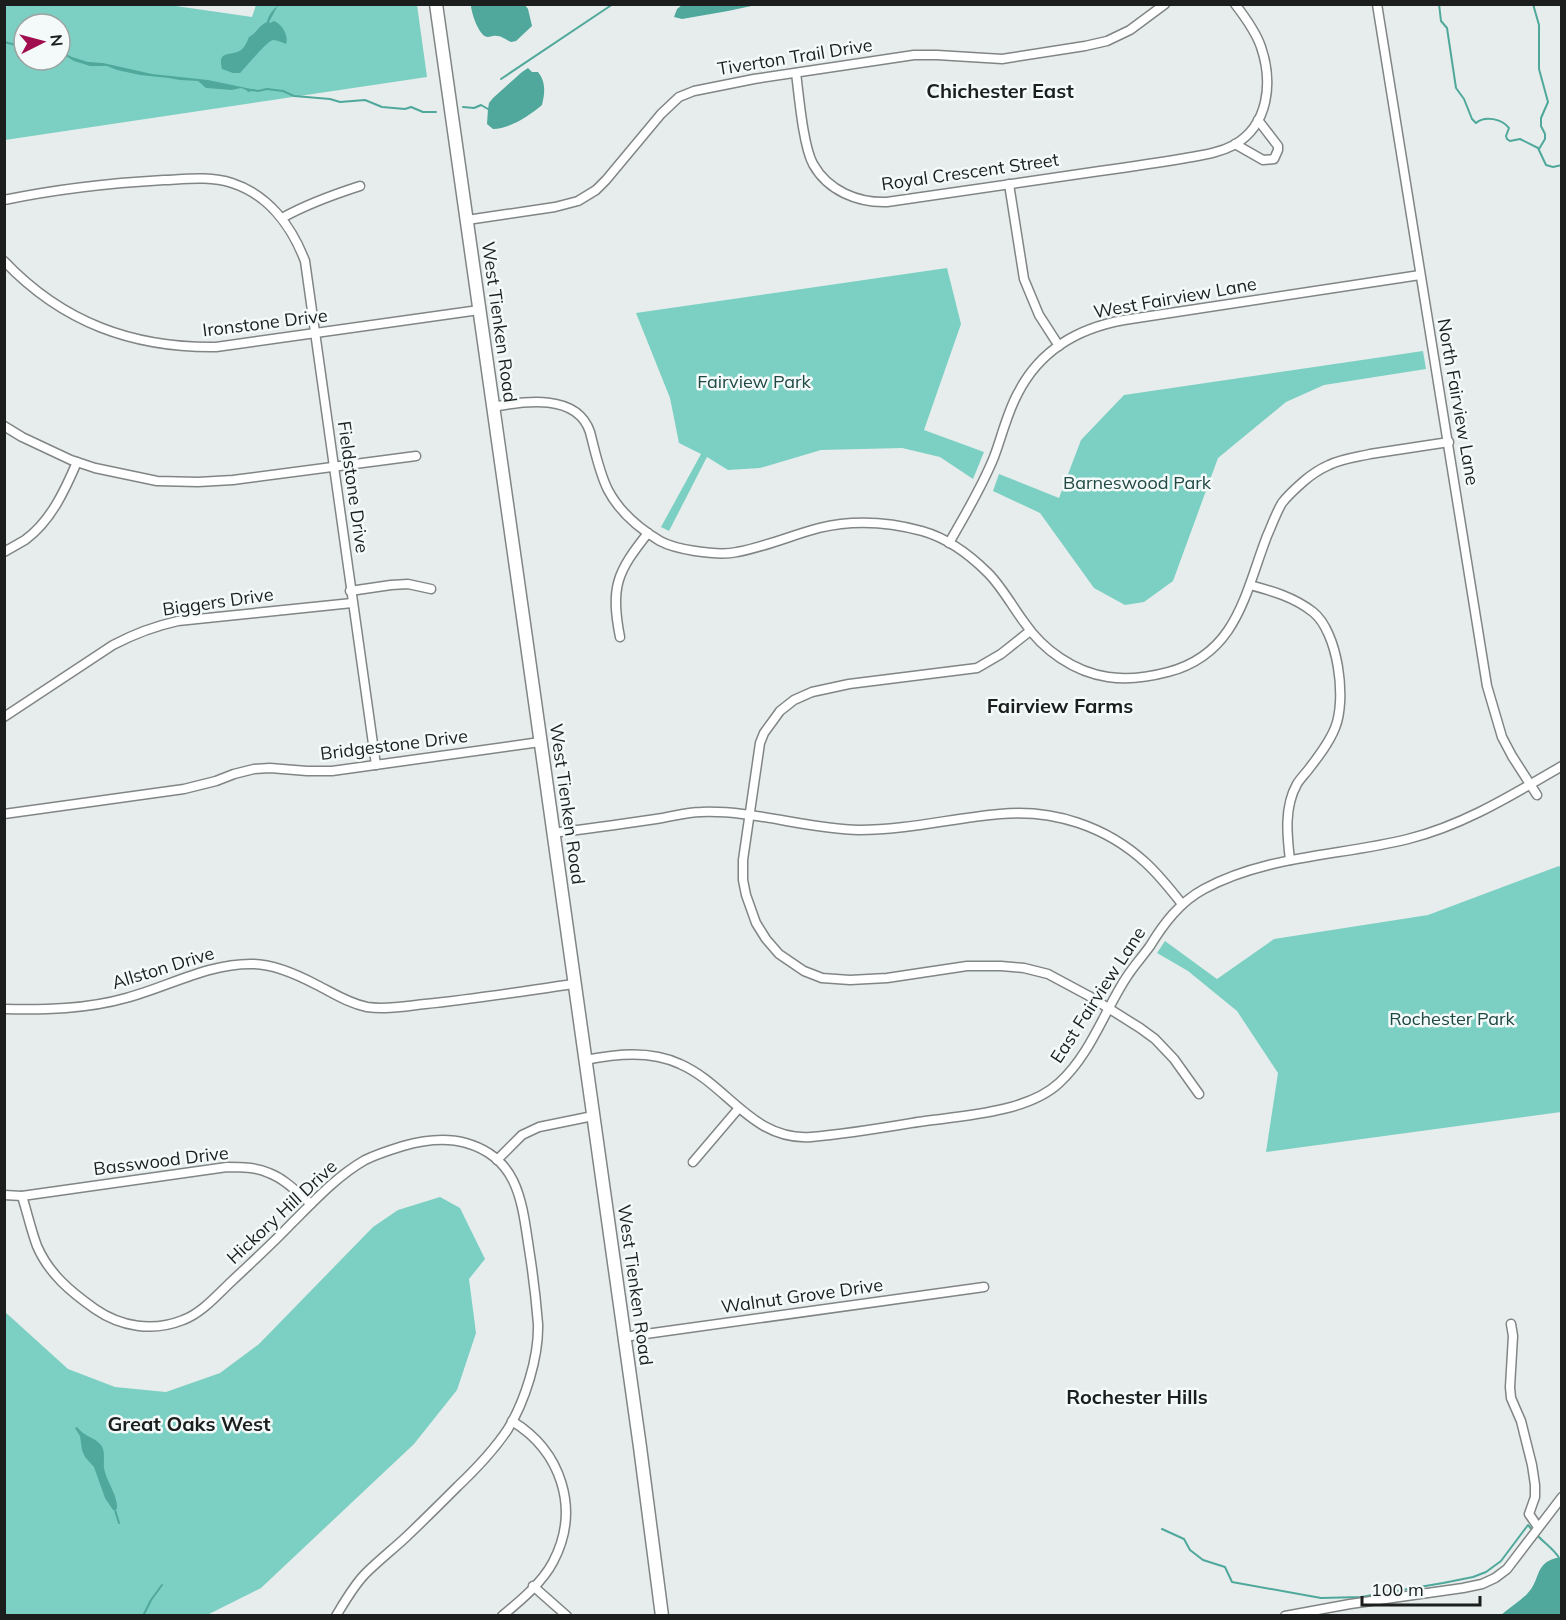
<svg xmlns="http://www.w3.org/2000/svg" width="1566" height="1620" font-family="Mulish,sans-serif">
	<rect width="100%" height="100%" fill="#e6edec"/>
	<g fill="#7cd0c3" fill-rule="evenodd">
		<path d="M16 4H162L252 17 256 5H417L427 77 5 140 4 7ZM24 24H60V60H24Z"/>
		<path d="M947 268 961 324 924 430 984 452 973 479 940 457 902 448 821 450 760 468 728 470 707 457 669 531 661 527 701 454 679 443 670 398 636 313Z"/>
		<path d="M1423 351 1426 369 1324 385 1286 402 1218 458 1173 581 1144 602 1125 605 1094 588 1040 513 993 491 999 474 1059 498 1081 440 1124 395Z"/>
		<path d="M1559 866 1562 869 1561 1112 1266 1152 1278 1073 1237 1011 1188 971 1157 953 1165 941 1217 979 1274 939 1428 915Z"/>
		<path d="M440 1197 460 1208 485 1259 469 1279 476 1333 457 1390 414 1444 261 1588 207 1615H5L4 1311 68 1369 115 1387 166 1392 220 1373 259 1344 373 1227 398 1210Z"/>
	</g>
	<g fill="#4fa89b">
		<path d="M281 5 277 7 269 22 270 23 274 21C282 24 289 36 286 44 284 43 277 40 273 40 268 40 245 68 240 73H233L222 69C217 49 231 57 241 50 245 47 247 42 249 37 256 34 259 25 267 22 268 15 276 5 281 5Z"/>
		<path d="M471 5H525L528 9 532 26 516 41 511 42C504 39 501 35 493 36 491 36 490 37 488 37 479 37 471 12 471 5Z"/>
		<path d="M682 5V4L756 5 728 11 682 19 674 17 677 9Z"/>
		<path d="M60 51 72 57 88 62 103 63 152 74 208 80 256 90 248 92 246 90 241 88 232 90 206 88 198 81 180 80 169 78 140 75 117 70 107 66H90L74 61 66 56 60 54Z"/>
		<path d="M528 68 532 72H538C546 82 545 93 542 105 529 116 509 129 493 129L487 124 488 109 489 103 493 98 522 72Z"/>
		<path d="M77 1427C85 1437 94 1437 100 1444 107 1451 102 1463 105 1472 108 1484 118 1496 117 1509L113 1510 105 1498 94 1467 85 1457 82 1450 80 1436 75 1428Z"/>
		<path d="M1556 1558H1561V1615H1501C1509 1608 1520 1601 1527 1594 1541 1580 1534 1564 1556 1558Z"/>
	</g>
	<g fill="none" stroke-linecap="round" stroke-linejoin="round">
		<g stroke="#4fa89b" stroke-width="2">
			<path d="M1439 4 1441 21 1447 28 1456 88 1464 99 1472 119 1476 123C1485 115 1502 119 1509 128L1506 136 1507 139 1510 141 1520 139 1538 148 1546 165 1553 167 1562 165"/>
			<path d="M1533 4 1539 25V69L1548 102 1541 118V126L1545 134V139L1539 149"/>
			<path d="M4 42 24 47"/>
			<path d="M501 79 613 4"/>
			<path d="M252 90 258 91 267 89 283 91 294 96 330 99 340 102 365 100 382 107 405 109 411 107 423 112H436"/>
			<path d="M463 107 474 108 481 105 488 109"/>
			<path d="M115 1510 119 1523"/>
			<path d="M1162 1529 1184 1539 1190 1550 1203 1560 1225 1567 1232 1582 1321 1598 1361 1597 1443 1583 1473 1577 1486 1572 1501 1561 1528 1525 1533 1531"/>
			<path d="M1537 1535C1543 1542 1555 1550 1559 1558"/>
			<path d="M143 1616 151 1600 162 1585"/>
		</g>
		<g stroke="#808685" stroke-width="11">
			<g id="street">
				<path d="M1377 4 1487 686 1502 737 1512 756 1537 795"/>
				<path d="M796 73C799 96 803 145 813 164 828 191 858 203 887 202 958 191 1029 181 1100 171 1129 167 1157 163 1186 158 1203 155 1219 153 1234 145 1269 125 1273 82 1261 47 1256 32 1245 17 1235 4"/>
				<path d="M1235 144 1263 160 1274 159 1278 150V146L1258 120"/>
				<path d="M1009 184 1024 279 1039 315 1059 346"/>
				<path d="M4 200C57 189 111 183 164 180 187 179 210 176 232 183 269 195 292 227 305 261L376 765"/>
				<path d="M282 218C307 204 332 195 360 186"/>
				<path d="M467 220 555 207 578 201 596 190 606 180 661 114 679 97 694 91 754 79 914 55H937L1002 59 1085 46 1107 41 1130 30 1165 4"/>
				<path d="M4 261C63 323 133 348 216 347L479 310"/>
				<path d="M493 407C524 401 577 393 590 432 595 451 599 472 608 490 619 511 640 529 660 541 671 547 682 549 695 551 708 553 724 555 737 552 765 547 792 535 819 528 852 520 889 522 922 531 947 538 970 555 988 573 1002 587 1012 606 1024 622 1043 650 1074 672 1108 677 1128 680 1149 677 1168 672 1237 654 1245 593 1267 536 1272 525 1276 513 1282 503 1288 495 1296 488 1304 481 1311 475 1320 469 1329 465 1341 459 1357 457 1370 454 1396 450 1423 446 1449 442"/>
				<path d="M4 426 22 437 71 460 95 468 157 481 198 482 233 480 416 456"/>
				<path d="M949 543C965 515 982 487 994 457 1002 436 1007 413 1018 393 1040 350 1079 328 1124 320L1420 275"/>
				<path d="M4 552C11 548 18 544 25 540 51 521 65 490 77 462"/>
				<path d="M1250 585C1272 591 1294 597 1313 612 1338 632 1347 699 1335 728 1329 743 1318 757 1308 770 1305 774 1300 779 1297 784 1284 807 1287 835 1290 860"/>
				<path d="M350 591 391 585 408 584 431 589"/>
				<path d="M1030 631 1001 654 977 668 849 684 812 692 794 700 780 711 764 733 760 743 743 860V880L746 895 756 923 766 939 779 954 804 971 822 978 850 980 887 978 967 966H1001L1024 968 1048 974 1089 996 1140 1028 1155 1039 1174 1059 1199 1094"/>
				<path d="M620 637C610 587 617 572 648 533"/>
				<path d="M4 717 113 645C134 634 155 626 178 621L352 603"/>
				<path d="M4 814 184 789 216 781 234 774 254 769 270 768 307 771H332L540 742"/>
				<path d="M552 833C587 829 622 824 656 819 671 817 686 812 701 812 755 810 806 829 859 830 907 830 953 818 1000 814 1053 809 1106 826 1146 863 1159 875 1171 890 1182 904"/>
				<path d="M4 1009C45 1010 87 1009 126 998 168 987 208 963 253 964 274 964 298 975 317 985 333 993 348 1003 367 1007 386 1010 406 1006 425 1004 475 999 524 991 574 984"/>
				<path d="M585 1060C616 1054 650 1050 680 1064 728 1085 752 1141 811 1137 847 1134 882 1128 918 1122 960 1116 1027 1113 1059 1083 1090 1055 1104 1012 1126 978 1133 967 1142 957 1150 946 1164 923 1180 902 1204 889 1267 855 1340 856 1408 839 1464 825 1512 795 1562 766"/>
				<path d="M497 1160 522 1135 539 1127 593 1116"/>
				<path d="M693 1162 739 1108"/>
				<path d="M4 1195 22 1196 227 1167C241 1167 256 1167 269 1173 285 1179 298 1193 311 1204"/>
				<path d="M22 1196C27 1212 31 1230 37 1246 49 1274 71 1292 95 1309 121 1327 153 1332 183 1320 202 1313 218 1294 232 1281 252 1262 272 1244 291 1224 314 1201 337 1176 365 1160 377 1154 390 1150 403 1146 424 1140 445 1137 466 1143 519 1158 522 1203 529 1249 533 1274 536 1299 538 1324 539 1357 525 1401 508 1429 494 1450 477 1468 458 1486 441 1503 423 1521 405 1538 392 1550 378 1561 366 1573 354 1585 345 1601 336 1616"/>
				<path d="M1511 1324 1513 1336 1510 1387 1511 1398 1521 1421 1532 1465 1535 1485V1497L1529 1514 1538 1527"/>
				<path d="M624 1337 984 1287"/>
				<path d="M533 1586 567 1616"/>
				<path d="M502 1616C520 1601 542 1583 553 1562 581 1509 561 1451 512 1421"/>
				<path d="M1285 1616 1350 1604 1463 1588 1482 1584 1495 1578 1507 1569 1562 1497"/>
			</g>
		</g>
		<g stroke="#808685" stroke-width="15">
			<path id="secondary" d="M436 4 527 645 640 1447 662 1616"/>
		</g>
		<use href="#street" stroke="#fff" stroke-width="8"/>
		<use href="#secondary" stroke="#fff" stroke-width="12"/>
	</g>
	<g text-anchor="middle" stroke-width="5" stroke-linejoin="round" paint-order="stroke">
		<g font-size="18" fill="#1b1e1d" stroke="#f3faf9">
			<text transform="translate(795 57) rotate(-9)" y="6">Tiverton Trail Drive</text>
			<text transform="translate(970 172) rotate(-8)" y="6">Royal Crescent Street</text>
			<text transform="translate(1175 298) rotate(-10)" y="6">West Fairview Lane</text>
			<text transform="translate(499 322) rotate(82)" y="6">West Tienken Road</text>
			<text transform="translate(265 323) rotate(-7)" y="6">Ironstone Drive</text>
			<text transform="translate(1458 402) rotate(80)" y="6">North Fairview Lane</text>
			<text transform="translate(353 487) rotate(82)" y="6">Fieldstone Drive</text>
			<text transform="translate(218 602) rotate(-8)" y="6">Biggers Drive</text>
			<text transform="translate(394 745) rotate(-7)" y="6">Bridgestone Drive</text>
			<text transform="translate(567 804) rotate(82)" y="6">West Tienken Road</text>
			<text transform="translate(163 968) rotate(-17)" y="6">Allston Drive</text>
			<text transform="translate(1098 995) rotate(-57)" y="6">East Fairview Lane</text>
			<text transform="translate(161 1161) rotate(-7)" y="6">Basswood Drive</text>
			<text transform="translate(282 1212) rotate(-43)" y="6">Hickory Hill Drive</text>
			<text transform="translate(635 1285) rotate(82)" y="6">West Tienken Road</text>
			<text transform="translate(802 1296) rotate(-8)" y="6">Walnut Grove Drive</text>
		</g>
		<g font-size="18" fill="#214944" stroke="#f3faf9">
			<text x="754" y="388">Fairview Park</text>
			<text x="1137" y="489">Barneswood Park</text>
			<text x="1452" y="1025">Rochester Park</text>
		</g>
		<g font-size="20" font-weight="bold" fill="#1b1e1d" stroke="#f3faf9">
			<text x="1000" y="98">Chichester East</text>
			<text x="1060" y="713">Fairview Farms</text>
			<text x="1137" y="1404">Rochester Hills</text>
			<text x="189" y="1431">Great Oaks West</text>
		</g>
	</g>
	<rect width="1566" height="1620" fill="none" stroke="#1b1e1d" stroke-width="12"/>
	<g transform="translate(42 42) rotate(84)"><circle r="28" fill="#f3faf9" stroke="#9da2a1" stroke-width="1.5"/>
	<path d="M0-4.5L10 22L0 15L-10 22Z" fill="#a20d4f"/>
	<text y="-9" font-size="16" font-weight="bold" text-anchor="middle" fill="#1b1e1d">N</text>
	</g>
	<path d="M1362 1596v9h118v-9" fill="none" stroke="#1b1e1d" stroke-width="3"/>
	<text x="1371" y="1596" font-size="18" fill="#1b1e1d" stroke="#f3faf9" stroke-width="4.5" paint-order="stroke">100 m</text>
</svg>
